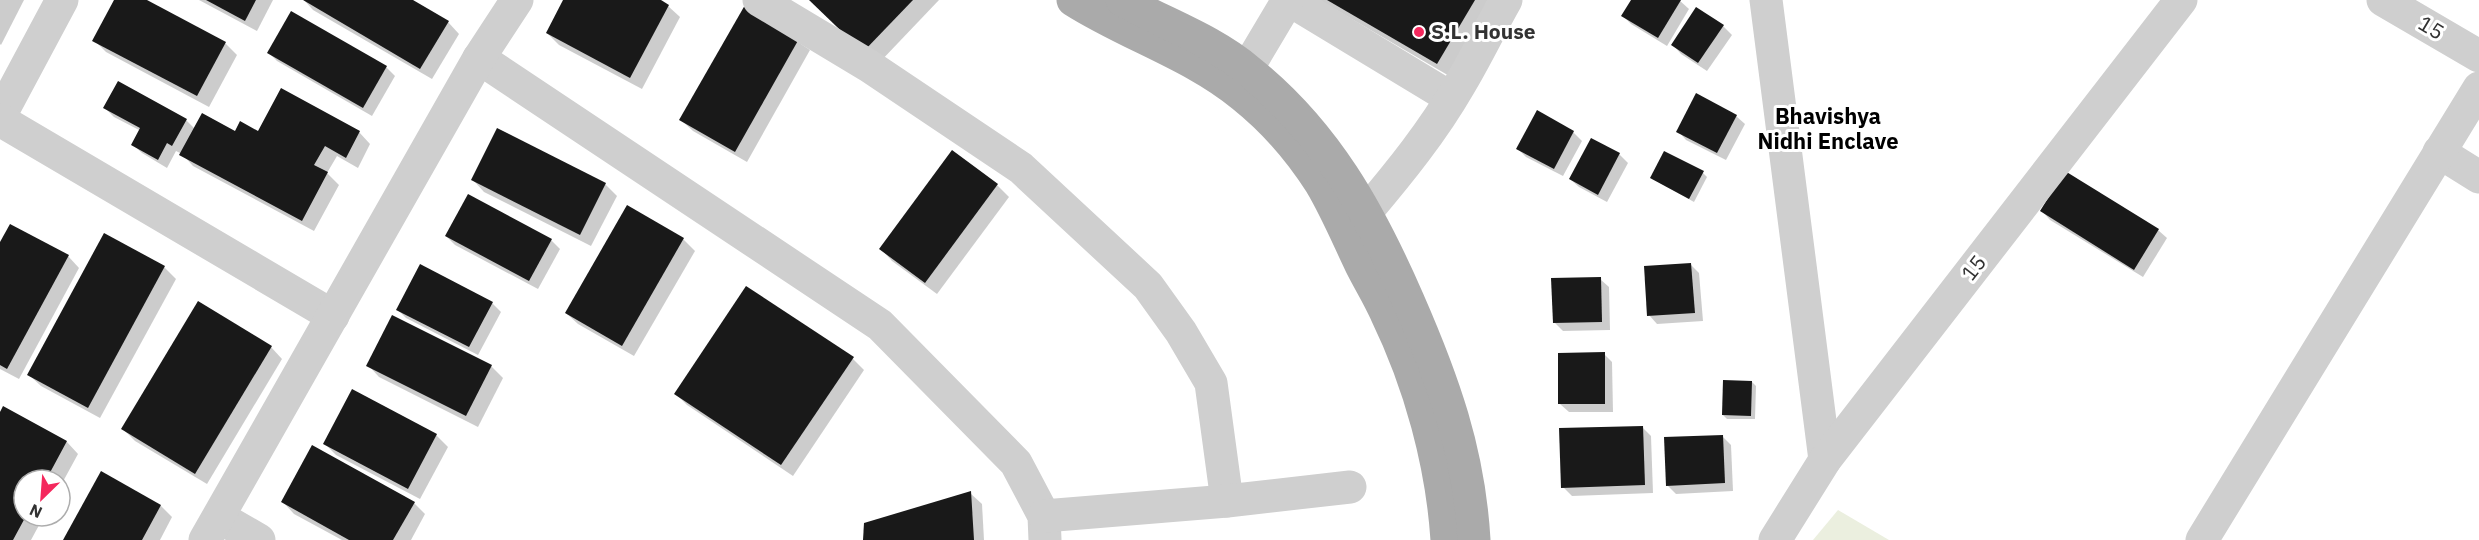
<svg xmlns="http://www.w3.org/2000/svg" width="2479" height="540" font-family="'IBM Plex Sans',sans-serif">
	<rect width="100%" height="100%" fill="#fff"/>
	<path fill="#ebefdf" d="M1838 510 1889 540H1813Z"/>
	<g fill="#0003">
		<path d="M0 0H24L1 45 0 44Z"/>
		<path d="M115 0H143L225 43 237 55 209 107 106 52 94 40Z"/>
		<path d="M199 0H273L257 31Z"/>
		<path d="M304 0H410L448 22 459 34 432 79 313 10Z"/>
		<path d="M565 0H657L668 6 680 17 642 89 559 45 547 33Z"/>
		<path d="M810 0H939L878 64Z"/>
		<path d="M1319 0H1496L1451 77Z"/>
		<path d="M1632 0H1679L1689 9 1667 46 1631 24 1623 16Z"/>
		<path d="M745 7 810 50 747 162 693 131 681 120Z"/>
		<path d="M1697 9 1723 26 1732 35 1707 71 1681 54 1673 45Z"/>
		<path d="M292 13 386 67 395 76 372 116 277 61 269 53Z"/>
		<path d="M105 108 186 120 195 129 236 133 359 132 370 144 358 168 337 156 327 173 339 185 314 231 193 166 182 154 176 151 167 168 142 153 133 145 141 131 114 117Z"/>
		<path d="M1537 112 1573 132 1582 141 1563 176 1526 157 1518 149Z"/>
		<path d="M1736 116 1745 124 1726 160 1686 140 1678 131Z"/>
		<path d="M1591 140 1619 154 1628 163 1607 202 1579 187 1570 179Z"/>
		<path d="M952 152 997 185 1009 197 937 294 892 261 881 249Z"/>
		<path d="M1703 173 1707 177 1694 202 1651 178Z"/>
		<path d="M473 180 605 184 617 196 591 246 484 192Z"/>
		<path d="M2042 211 2158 230 2167 238 2143 277 2050 220Z"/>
		<path d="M104 235 164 267 176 279 100 418 41 386 29 375Z"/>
		<path d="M446 236 551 240 560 249 538 289 455 245Z"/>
		<path d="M683 239 695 251 634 356 578 324 566 313Z"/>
		<path d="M0 245 68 256 79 268 19 379 0 369Z"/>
		<path d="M1691 265 1699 273 1703 321 1657 324 1649 315Z"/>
		<path d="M1600 279 1609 287 1610 330 1563 331 1554 322Z"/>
		<path d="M492 303 501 312 478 355 406 318 398 310Z"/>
		<path d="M271 347 282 359 207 484 135 441 123 429Z"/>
		<path d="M1604 354 1612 362 1613 412H1569L1560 404Z"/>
		<path d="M853 359 864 370 793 476 687 405 676 394Z"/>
		<path d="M368 365 491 366 503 378 478 427 379 377Z"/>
		<path d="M1752 382 1756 386 1755 419H1727L1723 415Z"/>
		<path d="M4 408 67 442 78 454 60 487V480H24V516H44L31 540H0V412Z"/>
		<path d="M1642 427 1651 436 1653 493 1572 496 1563 487Z"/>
		<path d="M436 435 448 447 420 499 336 455 324 443Z"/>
		<path d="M1722 436 1731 445 1733 491 1676 494 1667 485Z"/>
		<path d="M101 473 161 506 172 517 160 540H64Z"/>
		<path d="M970 493 982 504 984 540H864Z"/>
		<path d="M283 502 414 503 425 514 411 540H342L294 514Z"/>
	</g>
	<g fill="#191919">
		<path d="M114 0H147L226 42 197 96 92 41Z"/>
		<path d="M206 0H256L245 21Z"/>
		<path d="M303 0H413L449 21 420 69Z"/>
		<path d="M563 0H661L669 5 630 78 546 33Z"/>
		<path d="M809 0H913L863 52Z"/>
		<path d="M1327 0H1475L1437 64Z"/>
		<path d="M1631 0H1681L1658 38 1621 16Z"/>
		<path d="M745 5 800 37 735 152 679 120Z"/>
		<path d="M1696 7 1724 25 1698 63 1671 45Z"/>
		<path d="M291 11 387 66 363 108 267 53Z"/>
		<path d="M118 81 187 119 172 146 167 143 158 160 131 145 140 128 103 108Z"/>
		<path d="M281 88 360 131 346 158 325 146 314 165 328 172 302 221 179 155 202 113 235 131 240 121 258 131Z"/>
		<path d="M1696 93 1737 115 1717 153 1676 132Z"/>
		<path d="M1537 110 1574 131 1554 169 1516 149Z"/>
		<path d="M497 128 606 183 580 235 471 180Z"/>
		<path d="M1591 138 1620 153 1598 195 1569 179Z"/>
		<path d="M952 150 998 184 925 283 879 249Z"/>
		<path d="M1664 151 1704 171 1689 199 1650 178Z"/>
		<path d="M2065 171 2159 229 2134 270 2040 211Z"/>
		<path d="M468 194 552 239 529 281 445 236Z"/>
		<path d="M627 205 684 238 622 346 565 313Z"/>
		<path d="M10 224 69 255 7 369 0 365V242Z"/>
		<path d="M104 233 165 266 88 408 27 375Z"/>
		<path d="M1691 263 1695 313 1647 316 1644 266Z"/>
		<path d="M420 264 493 302 469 347 396 310Z"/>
		<path d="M1601 277 1602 322 1553 323 1551 278Z"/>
		<path d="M746 286 854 357 781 465 674 394Z"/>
		<path d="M198 301 272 346 195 474 121 429Z"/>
		<path d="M392 315 492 365 466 416 366 366Z"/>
		<path d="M1605 352V404H1558V353Z"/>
		<path d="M1723 380 1752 381 1751 416 1722 415Z"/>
		<path d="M352 389 437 434 408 489 323 444Z"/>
		<path d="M3 406 67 441 46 480H24V516H26L13 540H0V412Z"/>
		<path d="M1643 426 1645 485 1561 488 1559 428Z"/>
		<path d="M1723 435 1725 483 1666 486 1664 437Z"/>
		<path d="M312 445 415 502 393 540H349L281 502Z"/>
		<path d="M101 471 161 505 142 540H63Z"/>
		<path d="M971 491 974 540H863L864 523Z"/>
	</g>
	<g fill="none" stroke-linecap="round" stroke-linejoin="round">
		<g stroke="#cfcfcf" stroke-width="33">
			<path d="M759 0 869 66 1021 168 1148 286 1181 332 1211 383 1227 501"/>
			<path d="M1289 0 1451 98"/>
			<path d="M1766 0 1825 460"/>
			<path d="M2383 0 2479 56"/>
			<path d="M479 58 880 325 1016 463 1044 516 1045 540"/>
			<path d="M1247 69 1288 0"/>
			<path d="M0 116 62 0"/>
			<path d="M0 120 333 316"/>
			<path d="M2439 152 2479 177"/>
			<path d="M1366 212C1400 172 1433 131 1459 86 1476 58 1490 28 1506 0"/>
			<path d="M1044 516 1227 501 1350 487"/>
			<path d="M219 517 259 540"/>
			<path d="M205 540 479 58 517 0"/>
			<path d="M1775 540 1825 460 2181 0"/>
			<path d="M2202 540 2479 88"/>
		</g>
		<g stroke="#aaa" stroke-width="33">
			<path d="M1073 0C1128 35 1192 54 1243 96 1273 120 1300 151 1321 184 1336 209 1348 238 1361 265 1369 281 1379 297 1386 313 1420 383 1442 463 1447 540"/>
			<path d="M1122 0C1165 24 1211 39 1249 71 1326 133 1369 211 1408 300 1443 380 1469 452 1474 540"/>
		</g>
	</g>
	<circle fill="#f4285d" stroke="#fff" stroke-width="2" cx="1419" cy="32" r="6"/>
	<g text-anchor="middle" stroke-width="6" stroke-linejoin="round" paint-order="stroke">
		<g font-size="21" fill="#323232" stroke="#fff">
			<text transform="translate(2431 28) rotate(31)" y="7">15</text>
			<text transform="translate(1974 268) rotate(-52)" y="7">15</text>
		</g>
		<g font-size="21" font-weight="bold" fill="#323232" stroke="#fff" text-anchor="start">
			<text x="1431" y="39">S.L. House</text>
		</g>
		<g font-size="22" font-weight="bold" fill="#000" stroke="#fff">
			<text x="1828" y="124">Bhavishya<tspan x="1828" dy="25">Nidhi Enclave</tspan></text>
		</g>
	</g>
	<g transform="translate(42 498) rotate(205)"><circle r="28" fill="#ffffff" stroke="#adadad" stroke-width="1.5"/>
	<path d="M0-4.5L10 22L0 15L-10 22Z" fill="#f4285d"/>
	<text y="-9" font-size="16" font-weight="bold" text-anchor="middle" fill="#323232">N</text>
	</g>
</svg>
